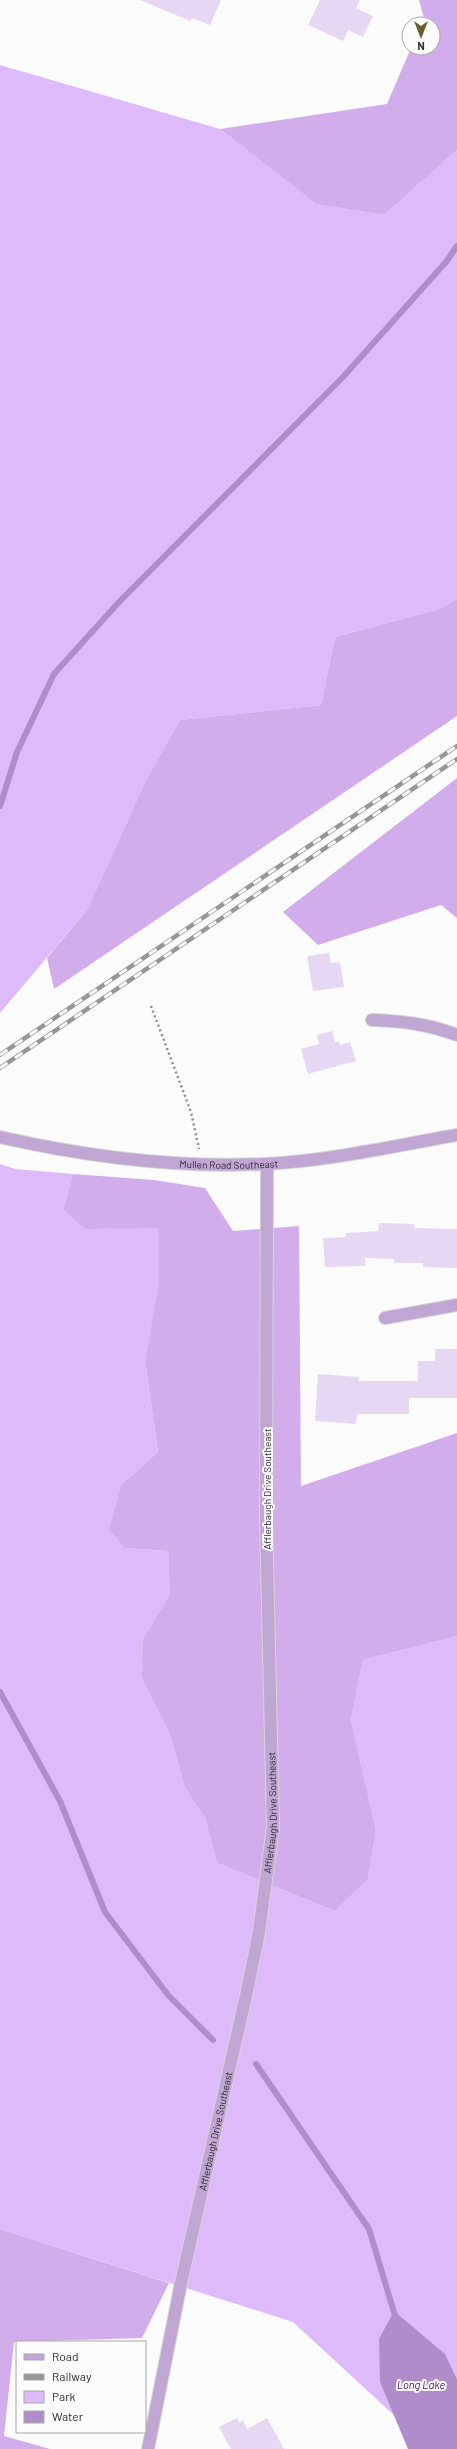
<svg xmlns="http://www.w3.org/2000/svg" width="457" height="2449" font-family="Barlow,sans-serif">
	<rect width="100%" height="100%" fill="#fbfbfb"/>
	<g fill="#ddbaf9">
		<path d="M0 65 220 129 318 204 384 215 457 150V599L439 609 335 637 321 705 180 720 146 780 87 910 0 1013Z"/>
		<path d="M0 1164 15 1169 73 1174 63 1210 85 1229 158 1227 160 1283 145 1361 158 1452 122 1484 125 1548 168 1551 170 1594 143 1639 141 1676 170 1735 185 1788 205 1818 217 1863 335 1911 368 1879 376 1830 351 1720 363 1660 457 1636V2379L445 2354 380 2382 397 2418 293 2322 0 2229Z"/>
	</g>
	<g fill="#d1adec">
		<path d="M419 0H457V150L384 215 317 204 220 129 387 104 411 48H433V24H421L424 18Z"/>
		<path d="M457 599V716L54 989 47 958 87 910 146 780 180 720 321 705 335 637 439 609Z"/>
		<path d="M457 778V918L441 905 318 945 283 912Z"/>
		<path d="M73 1174 154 1180 205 1188 233 1231 299 1226 301 1486 457 1433V1636L363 1660 351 1720 376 1830 368 1879 335 1911 217 1863 205 1818 185 1788 170 1735 141 1676 143 1639 170 1594 168 1551 125 1548 109 1529 122 1484 158 1452 145 1361 159 1283 158 1228 85 1229 63 1210Z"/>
		<path d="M0 2229 169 2283 142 2338 14 2342 4 2436 50 2449H0Z"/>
	</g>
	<path fill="#af8dca" d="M394 2311 445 2354 457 2379V2449H408L380 2382 379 2339Z"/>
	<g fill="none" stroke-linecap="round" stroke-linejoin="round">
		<g stroke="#af8dca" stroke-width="6">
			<path d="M0 806 17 752 54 674 119 602 343 377 446 262 457 246"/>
			<path d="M0 1692 60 1801 105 1912 168 1995 213 2040"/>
			<path d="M256 2064 369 2229 396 2319"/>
		</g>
	</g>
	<g fill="#e6d8f2">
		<path d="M140 0H221L210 25 192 18 190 21Z"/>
		<path d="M320 0H360L356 8 373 16 363 37 348 30 343 41 308 25Z"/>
		<path d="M329 953 331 963 340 962 344 987 313 991 307 956Z"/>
		<path d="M332 1031 335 1042 339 1041 340 1045 350 1042 356 1061 308 1074 301 1049 319 1044 317 1035Z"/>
		<path d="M379 1223 414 1224V1228L457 1229V1268L423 1267V1263H394V1259L365 1258V1266L325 1267 323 1238 346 1237V1233L378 1231Z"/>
		<path d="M435 1349H457V1398H409V1414H357L356 1424 315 1421 318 1374 359 1377V1381H418V1361H435Z"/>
		<path d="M237 2418 239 2422 243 2420 247 2429 267 2418 284 2449H231L219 2427Z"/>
	</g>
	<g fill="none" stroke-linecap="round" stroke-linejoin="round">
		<g stroke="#d6d5d7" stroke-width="14">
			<g id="minor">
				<path d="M372 1020C402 1021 428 1024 457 1035"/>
				<path id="s1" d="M0 1137C88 1157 175 1168 265 1164 329 1161 394 1146 457 1135"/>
				<path d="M385 1318 457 1305"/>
				<path id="s2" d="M148 2449 181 2283 247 1991 259 1932 273 1827 266 1518 267 1164"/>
			</g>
		</g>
		<path stroke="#908c92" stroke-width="2.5" stroke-dasharray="2 3" stroke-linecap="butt" d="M151 1006 191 1112 199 1149"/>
		<use href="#minor" stroke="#bfa6d3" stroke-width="12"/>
		<g stroke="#98959a" stroke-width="4.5">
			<g id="rail">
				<path d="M0 1055 457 746"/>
				<path d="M0 1068 457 759"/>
			</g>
		</g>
		<use href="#rail" stroke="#fbfbfb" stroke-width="3" stroke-dasharray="9" stroke-linecap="butt"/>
	</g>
	<g text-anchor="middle" stroke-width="4" stroke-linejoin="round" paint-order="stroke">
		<g font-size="10" fill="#302a34" stroke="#fbfbfb">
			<text dy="4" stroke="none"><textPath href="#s1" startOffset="231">Mullen Road Southeast</textPath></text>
			<text transform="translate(267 1489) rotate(-90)" y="4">Afflerbaugh Drive Southeast</text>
			<text dy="4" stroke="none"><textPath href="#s2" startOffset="649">Afflerbaugh Drive Southeast</textPath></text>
			<text dy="4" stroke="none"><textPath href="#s2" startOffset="325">Afflerbaugh Drive Southeast</textPath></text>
		</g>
		<g font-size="11" font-style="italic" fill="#3f115a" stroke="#fbfbfb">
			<text x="421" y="2389">Long Lake</text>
		</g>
	</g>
	<rect x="16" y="2341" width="130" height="92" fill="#fbfbfb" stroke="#aaa7ab"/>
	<rect x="24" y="2354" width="20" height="6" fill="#bfa6d3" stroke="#aaa7ab"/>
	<text x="52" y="2361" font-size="12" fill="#302a34">Road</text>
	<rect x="24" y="2374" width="20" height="6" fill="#98959a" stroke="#aaa7ab"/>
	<text x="52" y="2381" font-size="12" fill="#302a34">Railway</text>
	<rect x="24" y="2391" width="20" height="12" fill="#ddbaf9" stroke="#aaa7ab"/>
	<text x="52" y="2401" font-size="12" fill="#302a34">Park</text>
	<rect x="24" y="2411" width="20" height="12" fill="#af8dca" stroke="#aaa7ab"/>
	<text x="52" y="2421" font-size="12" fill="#302a34">Water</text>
	<g transform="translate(421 36) rotate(180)"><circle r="19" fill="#fbfbfb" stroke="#aaa7ab"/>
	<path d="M0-3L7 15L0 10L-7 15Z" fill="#675e2b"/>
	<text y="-6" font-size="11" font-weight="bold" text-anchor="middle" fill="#302a34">N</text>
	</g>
</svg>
